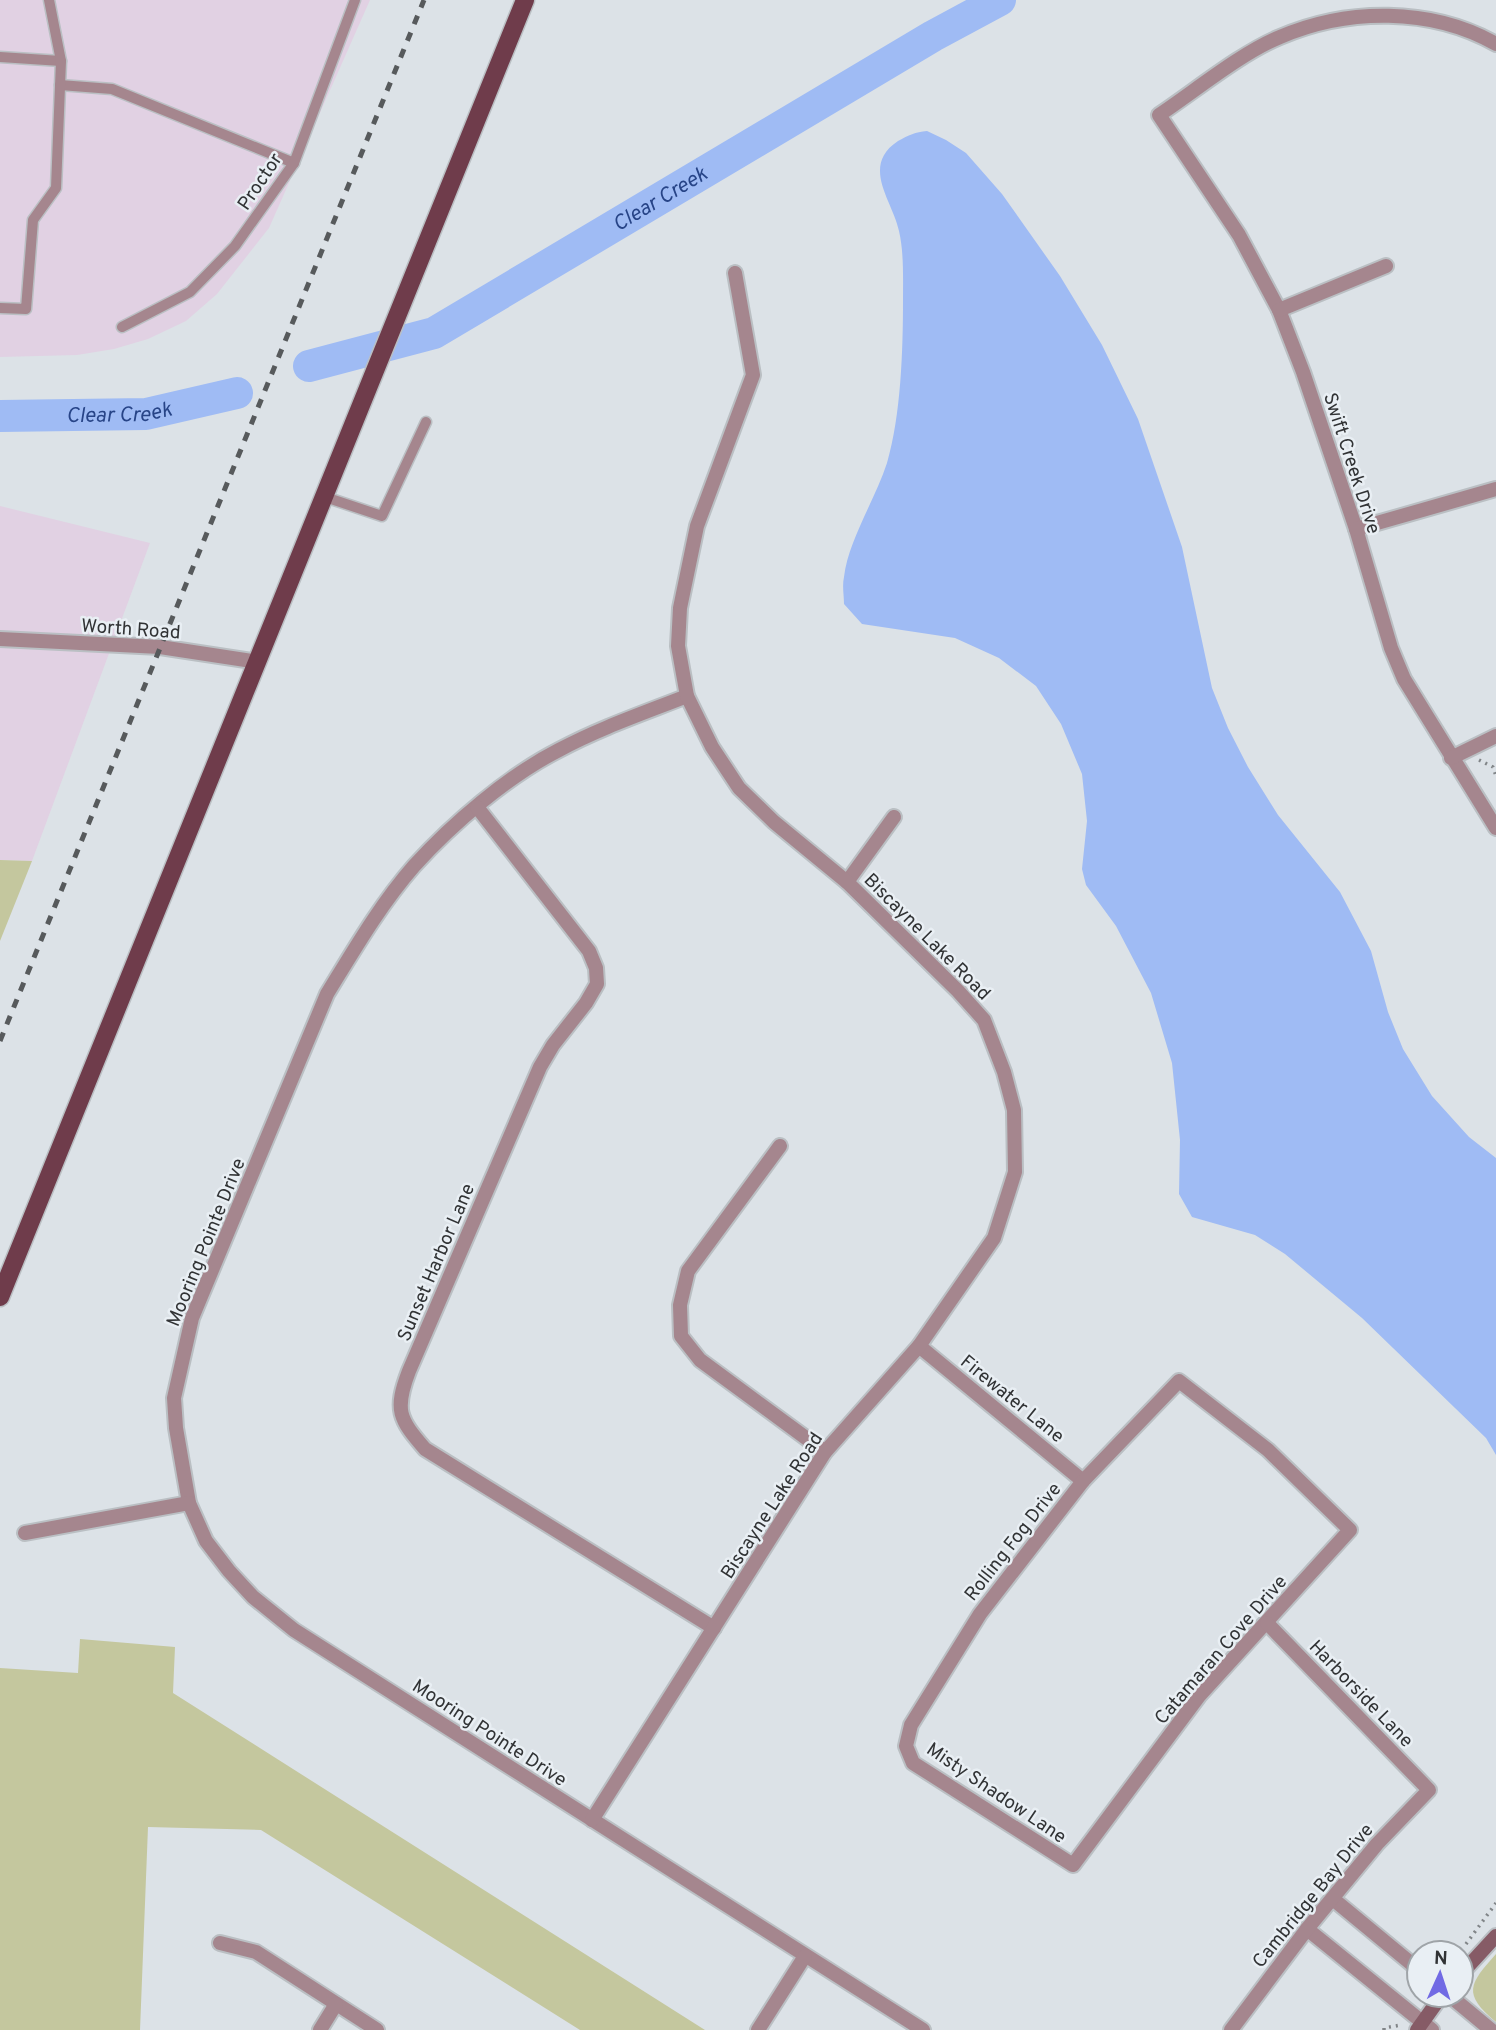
<svg xmlns="http://www.w3.org/2000/svg" width="1496" height="2030" font-family="Overpass,sans-serif">
	<rect width="100%" height="100%" fill="#dce2e7"/>
	<g fill="#e1d1e3">
		<path d="M0 0H370L269 228 217 294 186 321 148 339 114 349 77 355 0 357Z"/>
		<path d="M0 506 150 543 32 861 0 860Z"/>
	</g>
	<g fill="#c4c79e">
		<path d="M0 860 32 861 0 941Z"/>
		<path d="M80 1639 175 1647 173 1693 705 2030H580L261 1830 148 1827 140 2030H0V1668L78 1673Z"/>
		<path d="M1496 1954V2022C1462 1994 1469 1984 1496 1954Z"/>
	</g>
	<path fill="#9fbbf4" d="M927 131 946 140 966 153 1002 194 1060 276 1102 345 1138 419 1182 547 1212 688 1228 728 1248 767 1278 815 1340 892 1371 951 1388 1012 1403 1049 1432 1096 1469 1137 1496 1158V1455L1486 1438 1362 1318 1285 1254 1255 1235 1192 1217 1179 1194 1180 1140 1172 1063 1151 993 1116 926 1086 885 1082 869 1087 821 1082 774 1061 724 1036 686 999 658 955 638 862 624 844 604C844 595 842 586 844 577 848 541 875 500 887 463 901 415 903 351 903 300 903 278 904 253 899 231 893 201 860 166 898 141 909 135 915 132 927 131Z"/>
	<g fill="none" stroke-linecap="round" stroke-linejoin="round">
		<g stroke="#9fbbf4" stroke-width="32">
			<path id="s1" d="M309 366 434 333 933 36 1000 0"/>
			<path id="s2" d="M0 416 146 414 237 393"/>
		</g>
		<g stroke="#babfc3" stroke-width="13">
			<g id="lane">
				<path d="M0 57 61 61"/>
				<path d="M60 85 112 89 294 163"/>
				<path d="M0 308 26 309 33 220 56 188 61 61 49 0"/>
				<path d="M122 327 190 292 235 246 294 163 355 0"/>
				<path d="M325 497 382 516 426 422"/>
			</g>
		</g>
		<g stroke="#babfc3" stroke-width="18">
			<g id="street">
				<path d="M1496 44C1431 7 1347 8 1280 37 1241 53 1195 91 1159 115L1239 235 1279 310 1303 372 1356 529 1391 648 1404 679 1496 828"/>
				<path d="M1279 310 1386 266"/>
				<path d="M1356 529 1496 489"/>
				<path d="M0 639 160 647 258 662"/>
				<path d="M687 696C644 713 600 728 559 750 508 776 453 823 414 866 380 905 354 950 327 994L192 1318 174 1398 176 1428 189 1503 206 1541 229 1571 253 1597 294 1630 923 2030"/>
				<path d="M1451 758 1496 736"/>
				<path d="M477 807 589 951 596 968 597 984 586 1003 553 1045 540 1067 409 1371C394 1410 399 1419 425 1449L714 1628"/>
				<path d="M847 882 894 817"/>
				<path d="M780 1146 688 1271 680 1305 681 1336 700 1360 825 1452"/>
				<path d="M919 1346 1083 1481"/>
				<path d="M1179 1381 1268 1450 1350 1530 1199 1696 1073 1865 913 1763 906 1746 911 1725 980 1614 1083 1481Z"/>
				<path d="M25 1533 189 1503"/>
				<path d="M592 1820 825 1452 919 1346 994 1238 1015 1172 1014 1110 1004 1072 984 1020 958 991 847 882 774 822 739 788 712 747 687 696 678 646 680 608 697 526 753 375 735 273"/>
				<path d="M1333 1899 1419 1970"/>
				<path d="M1307 1929 1432 2030"/>
				<path d="M220 1943 256 1952 377 2030"/>
				<path d="M1449 1995 1491 2030"/>
				<path d="M320 2030 336 2004"/>
				<path d="M758 2030 805 1956"/>
				<path d="M1231 2030 1307 1929 1377 1844 1429 1790 1267 1623"/>
			</g>
		</g>
		<g stroke="#babfc3" stroke-width="18">
			<g id="secondary">
				<path d="M1461 1974 1496 1936"/>
				<path d="M1417 2030 1442 1995"/>
			</g>
		</g>
		<g stroke="#babfc3" stroke-width="21">
			<path id="primary" d="M0 1297 525 0"/>
		</g>
		<g stroke="#818588" stroke-width="3.5" stroke-dasharray="2 5" stroke-linecap="butt">
			<path d="M1479 760 1493 767 1496 776"/>
			<path d="M1466 1944 1496 1903"/>
			<path d="M1384 2030V2028L1401 2025"/>
		</g>
		<use href="#lane" stroke="#a5868e" stroke-width="10"/>
		<use href="#street" stroke="#a5868e" stroke-width="14"/>
		<use href="#secondary" stroke="#865b66" stroke-width="14"/>
		<use href="#primary" stroke="#6f3c4b" stroke-width="18"/>
		<path stroke="#575a5c" stroke-width="5" stroke-dasharray="9 9" stroke-linecap="butt" d="M0 1041 424 0"/>
	</g>
	<g text-anchor="middle" stroke-width="5" stroke-linejoin="round" paint-order="stroke">
		<g font-size="19" fill="#313335" stroke="#e9eff4">
			<text transform="translate(259 181) rotate(-56)" y="7">Proctor</text>
			<text transform="translate(1353 463) rotate(72)" y="7">Swift Creek Drive</text>
			<text transform="translate(131 628) rotate(4)" y="7">Worth Road</text>
			<text transform="translate(928 936) rotate(45)" y="7">Biscayne Lake Road</text>
			<text transform="translate(205 1242) rotate(-68)" y="7">Mooring Pointe Drive</text>
			<text transform="translate(435 1262) rotate(-67)" y="7">Sunset Harbor Lane</text>
			<text transform="translate(1013 1398) rotate(39)" y="7">Firewater Lane</text>
			<text transform="translate(771 1505) rotate(-57)" y="7">Biscayne Lake Road</text>
			<text transform="translate(1012 1541) rotate(-52)" y="7">Rolling Fog Drive</text>
			<text transform="translate(1220 1649) rotate(-49)" y="7">Catamaran Cove Drive</text>
			<text transform="translate(1362 1693) rotate(46)" y="7">Harborside Lane</text>
			<text transform="translate(490 1732) rotate(33)" y="7">Mooring Pointe Drive</text>
			<text transform="translate(997 1792) rotate(34)" y="7">Misty Shadow Lane</text>
			<text transform="translate(1312 1895) rotate(-51)" y="7">Cambridge Bay Drive</text>
		</g>
		<g font-size="21" font-style="italic" fill="#274487" stroke="#e9eff4">
			<text dy="7" stroke="none"><textPath href="#s1" startOffset="392">Clear Creek</textPath></text>
			<text dy="7" stroke="none"><textPath href="#s2" startOffset="119">Clear Creek</textPath></text>
		</g>
	</g>
	<g transform="translate(1440 1974) rotate(3)"><circle r="33" fill="#e9eff4" stroke="#9fa4a8" stroke-width="2"/>
	<path d="M0-5L12 26L0 18L-12 26Z" fill="#716ae4"/>
	<text y="-10" font-size="19" font-weight="bold" text-anchor="middle" fill="#313335">N</text>
	</g>
</svg>
